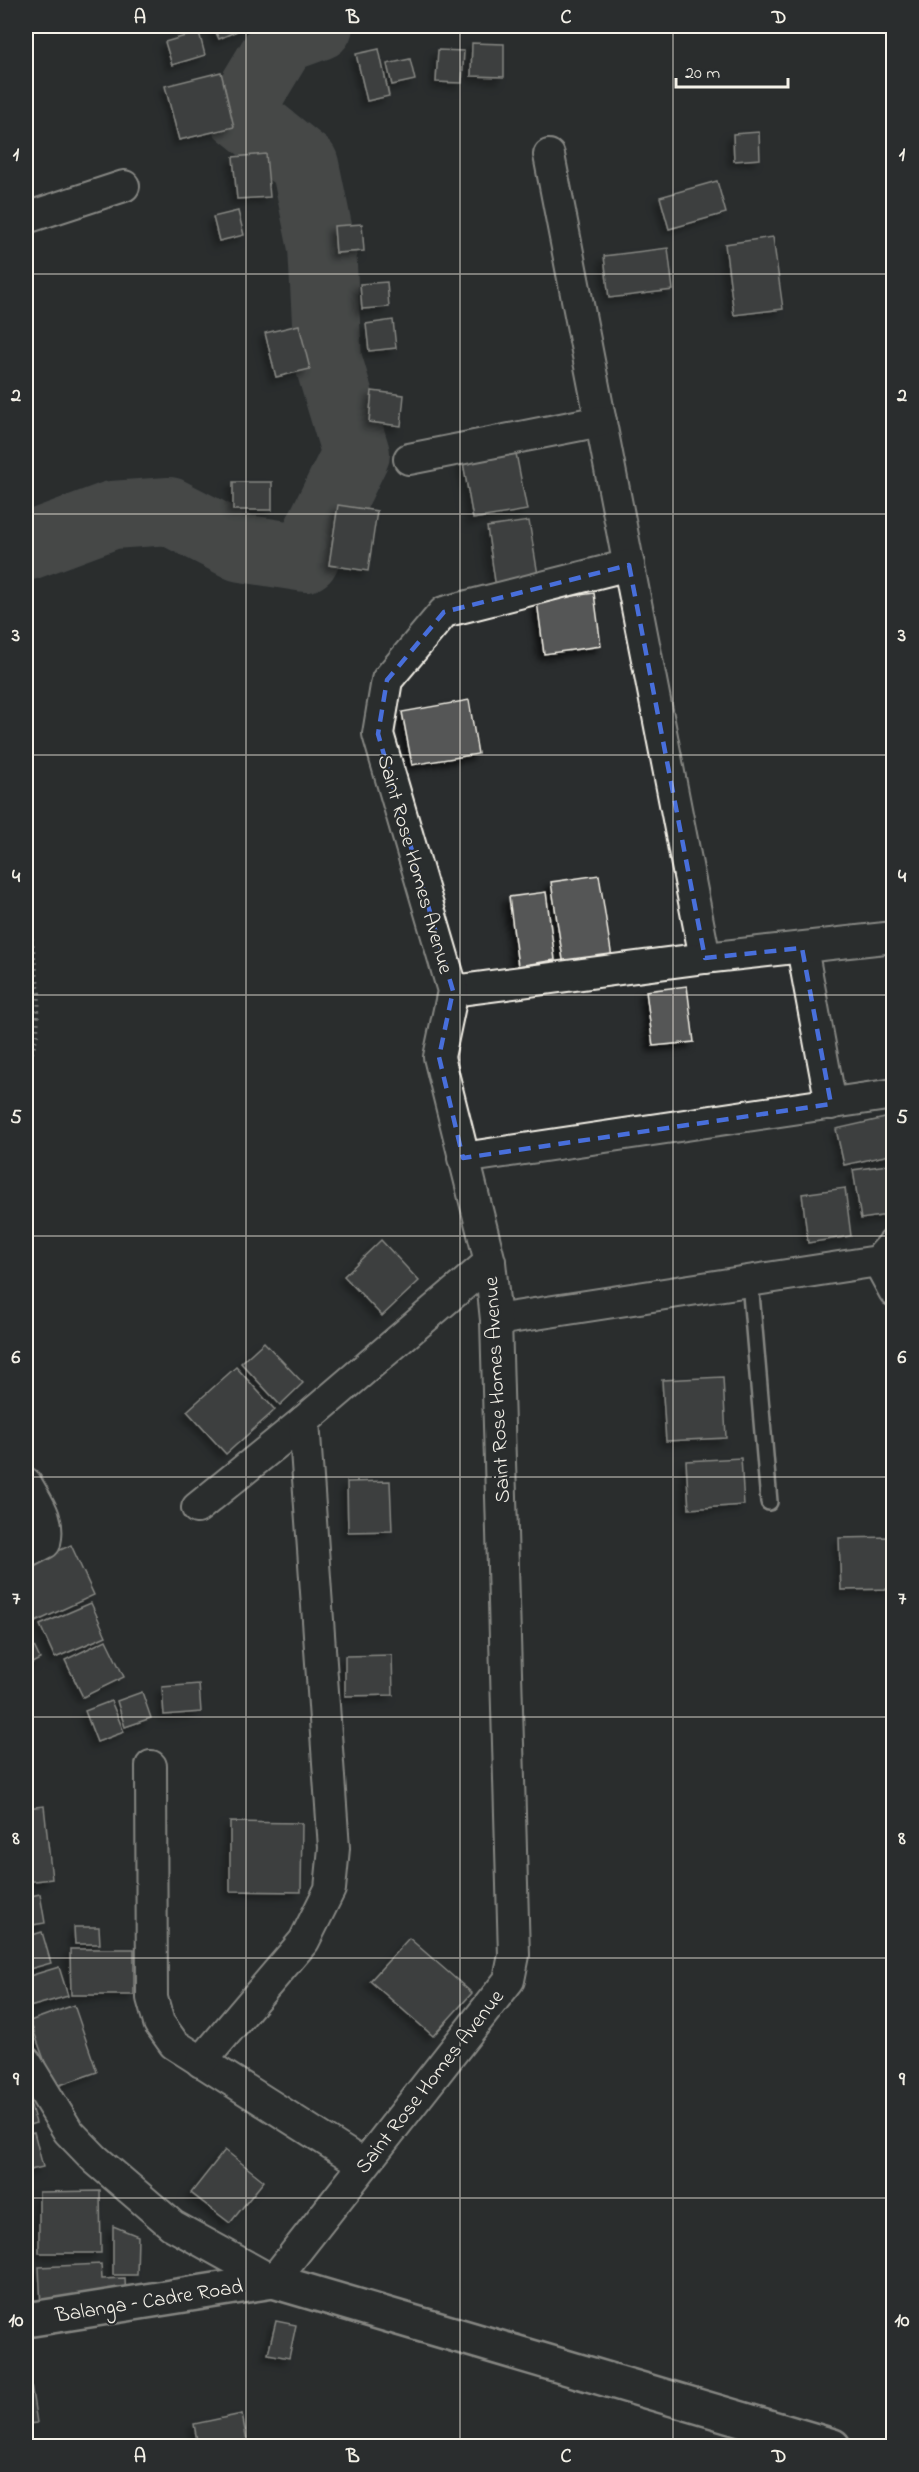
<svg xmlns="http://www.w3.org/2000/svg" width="919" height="2472" font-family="'Indie Flower',sans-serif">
	<defs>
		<filter id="shadow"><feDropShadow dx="-5.5" dy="5.5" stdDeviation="3" flood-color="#0009"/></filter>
	</defs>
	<rect width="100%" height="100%" fill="#2a2d2e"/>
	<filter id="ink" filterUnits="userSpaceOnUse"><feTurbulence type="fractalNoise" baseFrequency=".0167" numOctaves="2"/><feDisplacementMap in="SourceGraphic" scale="12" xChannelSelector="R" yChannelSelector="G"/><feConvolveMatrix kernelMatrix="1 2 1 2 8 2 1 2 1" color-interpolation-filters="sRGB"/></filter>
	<g filter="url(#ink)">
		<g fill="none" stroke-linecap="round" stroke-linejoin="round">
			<path stroke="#676866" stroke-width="68" d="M26 547 112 515 169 511 241 548 305 558 356 454 328 360 322 247 305 165 239 112 283 39 319 26"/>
		</g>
		<g fill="#555756" stroke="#f4f1e8" stroke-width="1.5" filter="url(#shadow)">
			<path d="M213 26H248L219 39Z"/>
			<path d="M199 32 205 55 172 65 165 42Z"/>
			<path d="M472 43 504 44V77L471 76Z"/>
			<path d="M379 49 389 96 367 101 356 54Z"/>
			<path d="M438 50 464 51 462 83 436 82Z"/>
			<path d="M410 59 415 80 392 85 387 64Z"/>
			<path d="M221 72 234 127 179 140 165 86Z"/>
			<path d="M759 132 760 159 734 161 733 134Z"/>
			<path d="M266 154 270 197 237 199 233 157Z"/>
			<path d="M717 181 726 213 669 229 660 197Z"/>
			<path d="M238 211 244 235 219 241 213 217Z"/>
			<path d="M362 224 364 251 336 253 334 226Z"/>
			<path d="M773 237 783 309 734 315 725 244Z"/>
			<path d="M668 248 673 290 609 298 604 256Z"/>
			<path d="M387 282 389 307 362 309 360 284Z"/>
			<path d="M393 320 396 348 369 351 366 324Z"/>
			<path d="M299 325 310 369 276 377 265 333Z"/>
			<path d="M372 391 404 395 401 426 369 422Z"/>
			<path d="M515 448 527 510 473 519 462 457Z"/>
			<rect x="233" y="482" width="39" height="28"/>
			<path d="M338 505 377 511 368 571 329 565Z"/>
			<path d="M529 521 539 581 496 588 487 527Z"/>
			<path d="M594 593 601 646 544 654 537 601Z"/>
			<path d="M469 700 478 754 412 765 402 712Z"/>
			<path d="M599 875 612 958 564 966 551 882Z"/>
			<path d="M546 892 555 960 518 966 509 897Z"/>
			<path d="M687 986 694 1042 653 1046 646 991Z"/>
			<path d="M894 1116V1154L844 1165 836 1129Z"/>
			<path d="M894 1164V1214L861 1219 853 1170Z"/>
			<path d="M845 1188 851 1236 808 1243 802 1194Z"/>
			<path d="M381 1240 419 1281 382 1316 344 1276Z"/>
			<path d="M264 1342 303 1383 280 1405 241 1363Z"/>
			<path d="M236 1367 275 1410 226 1454 187 1411Z"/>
			<path d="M723 1377 726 1438 666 1441 662 1380Z"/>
			<path d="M741 1458 744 1505 689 1509 686 1461Z"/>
			<path d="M390 1481 392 1531 348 1532 347 1482Z"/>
			<path d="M890 1537 891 1589 841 1590 839 1538Z"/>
			<path d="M71 1545 94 1595 31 1624 26 1612V1566Z"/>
			<path d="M91 1603 106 1636 55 1658 40 1625Z"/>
			<path d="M26 1629 40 1659 26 1666Z"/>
			<path d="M106 1640 124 1677 83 1697 65 1660Z"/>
			<path d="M392 1655 393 1695 345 1696V1656Z"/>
			<path d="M199 1684 201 1712 164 1715 162 1687Z"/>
			<path d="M142 1692 151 1718 125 1727 117 1701Z"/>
			<path d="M111 1701 124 1732 97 1742 85 1711Z"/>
			<path d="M44 1806 52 1879 26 1882V1808Z"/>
			<path d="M230 1822 302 1823 301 1892 230 1891Z"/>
			<path d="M40 1894 45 1923 26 1926V1897Z"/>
			<path d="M74 1927H99L100 1944H75Z"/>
			<path d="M42 1932 51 1963 26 1970V1937Z"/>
			<path d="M409 1938 472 1993 433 2036 370 1981Z"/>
			<path d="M70 1949H134V1995H71Z"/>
			<path d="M59 1967 68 1996 26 2008V1977Z"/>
			<path d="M74 2005 97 2072 54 2087 30 2021Z"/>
			<path d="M26 2090 36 2123 26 2126Z"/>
			<path d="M34 2132 43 2167 26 2171V2134Z"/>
			<path d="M225 2150 264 2181 230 2223 191 2193Z"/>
			<path d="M100 2191 101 2253H39V2192Z"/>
			<path d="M113 2226 138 2236 137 2275H113Z"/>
			<path d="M26 2261 31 2306 26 2307Z"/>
			<path d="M101 2264 102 2279 125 2278 126 2302 41 2306 39 2267Z"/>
			<path d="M276 2321 296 2325 289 2358 268 2354Z"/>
			<path d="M26 2352 37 2423 26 2424Z"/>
			<path d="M242 2414 248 2446H198L194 2424Z"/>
		</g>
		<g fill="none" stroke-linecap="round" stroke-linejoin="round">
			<g stroke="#f4f1e8" stroke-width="20">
				<path id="service" d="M750 1282 769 1502"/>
			</g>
			<g stroke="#f4f1e8" stroke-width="34">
				<g id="minor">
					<path d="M549 155 705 958"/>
					<path d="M26 218 124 186"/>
					<path d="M409 459 601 421"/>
					<path d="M802 948 831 1104"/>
					<path d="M453 991 705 958 894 937"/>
					<path d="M463 1158 894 1094"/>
					<path d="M878 1261 894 1291"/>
					<path d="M496 1320 878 1261 894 1243"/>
					<path d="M26 1483C37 1503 51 1519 45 1543L26 1553"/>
					<path d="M197 1508 304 1421"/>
					<path d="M151 1766 152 1998 159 2023 174 2044 363 2164"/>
					<path d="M26 2062 68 2131 95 2159 172 2225 273 2281 509 1980 514 1955 496 1320 490 1262 439 1057 453 991 378 734 387 680 444 612 629 565"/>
					<path d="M201 2062 304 1941 330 1889 334 1848 304 1421 490 1262"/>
				</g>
			</g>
			<g stroke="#f4f1e8" stroke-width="38">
				<path id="tertiary" d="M26 2320 273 2281 833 2446"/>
			</g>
			<path stroke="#f4f1e8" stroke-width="4" stroke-dasharray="1.5 4.5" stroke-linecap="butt" d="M26 897 39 993 37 1035 26 1073"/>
			<use href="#service" stroke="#2a2d2e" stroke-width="15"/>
			<use href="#minor" stroke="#2a2d2e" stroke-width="30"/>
			<use href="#tertiary" stroke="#2a2d2e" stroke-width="33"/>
		</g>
	</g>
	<path d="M0 0H919V2472H0ZM629 565 705 958 802 948 831 1104 463 1158 439 1057 453 991 378 734 387 680 444 612Z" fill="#2a2d2e" fill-opacity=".55" fill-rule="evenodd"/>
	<path fill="none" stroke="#486fdb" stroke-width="4.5" stroke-dasharray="12 8" stroke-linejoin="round" d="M629 565 705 958 802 948 831 1104 463 1158 439 1057 453 991 378 734 387 680 444 612Z"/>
	<path fill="none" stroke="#f4f1e8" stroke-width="1.5" stroke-opacity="0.55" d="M246 26V2446M460 26V2446M673 26V2446M26 274H894M26 514H894M26 755H894M26 995H894M26 1236H894M26 1477H894M26 1717H894M26 1958H894M26 2198H894"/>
	<g text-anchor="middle" stroke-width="4.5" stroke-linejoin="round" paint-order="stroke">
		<g font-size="21" fill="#f4f1e8" stroke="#2a2d2e">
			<text transform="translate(416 864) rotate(74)" y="7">Saint Rose Homes Avenue</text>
			<text transform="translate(496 1390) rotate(-93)" y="7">Saint Rose Homes Avenue</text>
			<text transform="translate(429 2081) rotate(-52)" y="7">Saint Rose Homes Avenue</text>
			<text transform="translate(149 2300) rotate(-9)" y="7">Balanga – Cadre Road</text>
		</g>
	</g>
	<rect width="919" height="2472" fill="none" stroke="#2a2d2e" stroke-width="66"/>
	<path d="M676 78v9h112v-9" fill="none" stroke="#f4f1e8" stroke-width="3"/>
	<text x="685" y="78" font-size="18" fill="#f4f1e8" stroke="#2a2d2e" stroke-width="4.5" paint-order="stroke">20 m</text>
	<rect x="33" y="33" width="853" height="2406" fill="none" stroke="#f4f1e8" stroke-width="2"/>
	<g font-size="20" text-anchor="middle" font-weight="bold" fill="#f4f1e8">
		<text x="140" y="23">A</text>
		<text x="353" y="23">B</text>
		<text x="566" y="23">C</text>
		<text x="779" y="23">D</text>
		<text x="16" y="160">1</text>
		<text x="902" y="160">1</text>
		<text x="16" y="401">2</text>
		<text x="902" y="401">2</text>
		<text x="16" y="641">3</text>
		<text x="902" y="641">3</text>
		<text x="16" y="882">4</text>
		<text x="902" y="882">4</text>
		<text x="16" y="1123">5</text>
		<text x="902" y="1123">5</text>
		<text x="16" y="1363">6</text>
		<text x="902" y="1363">6</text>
		<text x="16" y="1604">7</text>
		<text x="902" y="1604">7</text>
		<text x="16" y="1844">8</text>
		<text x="902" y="1844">8</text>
		<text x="16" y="2085">9</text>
		<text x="902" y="2085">9</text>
		<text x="16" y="2326">10</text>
		<text x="902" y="2326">10</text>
		<text x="140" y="2462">A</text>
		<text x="353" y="2462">B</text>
		<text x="566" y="2462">C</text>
		<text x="779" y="2462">D</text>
	</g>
</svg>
